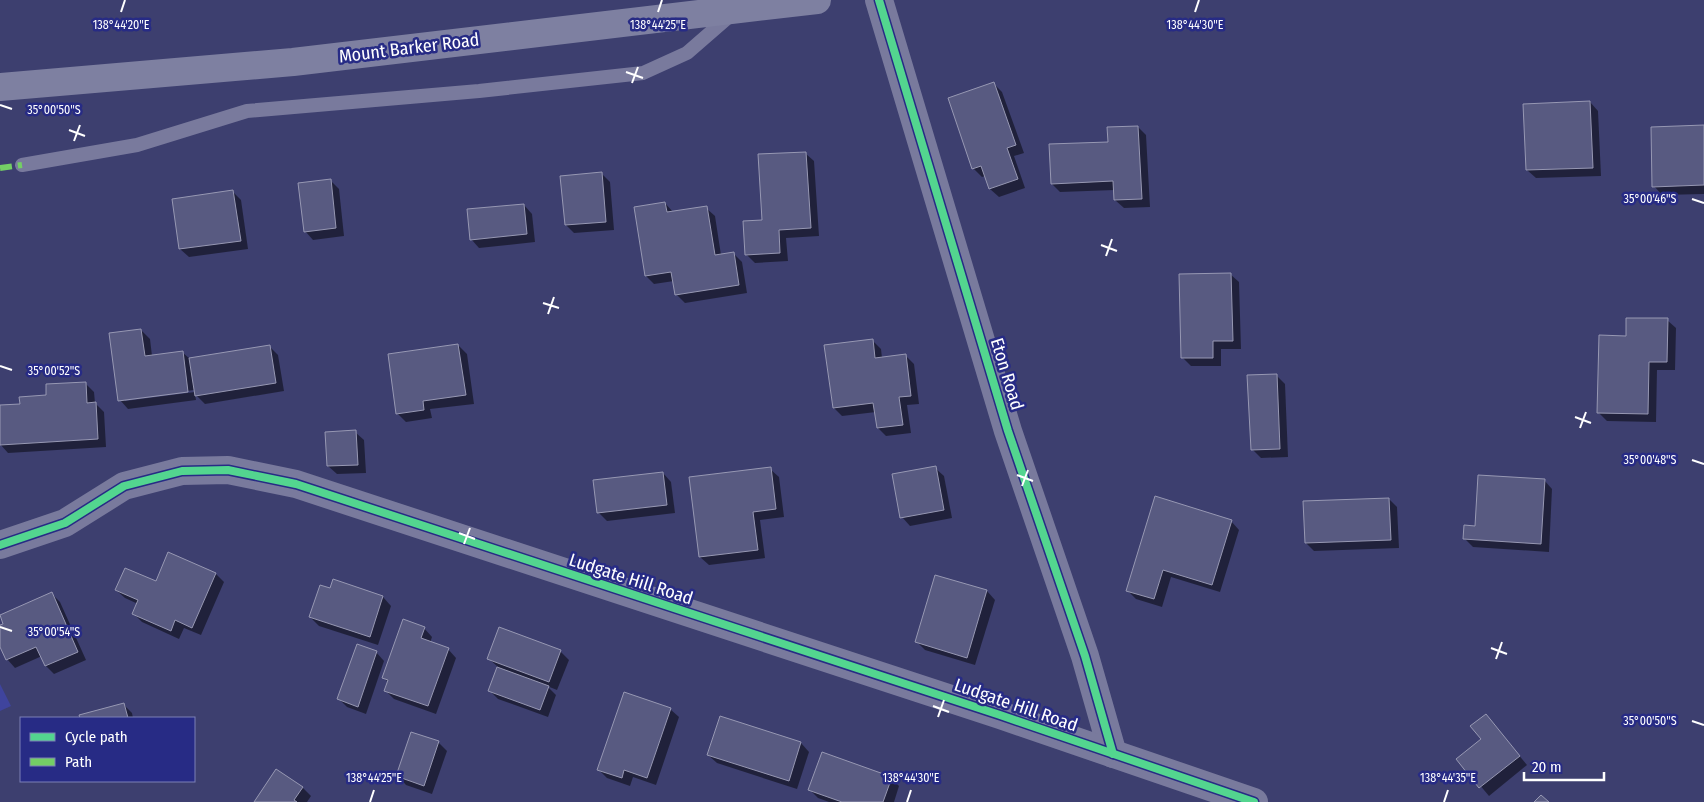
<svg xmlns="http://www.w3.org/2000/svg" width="1704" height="802" font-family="'Fira Sans Condensed',sans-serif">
	<rect width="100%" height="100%" fill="#3d3f6f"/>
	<path fill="#3f449d" d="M0 684 11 706 0 711Z"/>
	<g fill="#0007" fill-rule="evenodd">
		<path d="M994 84 1002 92 1024 153 1014 156 1025 188 999 197 990 189 985 176 982 177 973 168Z"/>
		<path d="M1590 102 1598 111 1601 176 1536 178 1527 170Z"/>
		<path d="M1138 127 1146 135 1150 207 1124 208 1115 200V190L1060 192 1052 184 1110 143Z"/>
		<path d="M1704 127V194L1662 195 1654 186Z"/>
		<path d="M805 153 814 161 819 236 786 238 788 261 755 263 746 254 764 221Z"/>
		<path d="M601 173 610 182 614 230 574 233 566 225Z"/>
		<path d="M330 180 339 189 344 236 313 240 305 231Z"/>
		<path d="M232 191 241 200 248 249 189 257 180 249Z"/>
		<path d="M665 203 673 212 706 208 715 216 721 255 733 253 742 262 747 293 685 303 676 294 674 281 654 284 646 276Z"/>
		<path d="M524 205 532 214 535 242 479 248 471 239Z"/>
		<path d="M1230 274 1239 282 1241 349H1221V366H1191L1183 358Z"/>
		<path d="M1667 320 1676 328 1675 370H1657L1656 422 1607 421 1598 412 1627 337Z"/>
		<path d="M141 330 150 339 152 356 182 352 190 359 270 347 278 355 284 391 205 404 195 394 196 400 128 409 120 400ZM194 390 195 392 125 401V399Z"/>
		<path d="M872 340 881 349 882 358 905 355 914 364 919 404 907 405 911 433 886 436 878 428 876 412 842 416 834 408Z"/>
		<path d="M458 345 467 354 474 404 430 409 432 418 406 422 397 413Z"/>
		<path d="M1276 375 1285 384 1288 457 1261 458 1252 449Z"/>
		<path d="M85 383 94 392 95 403 104 412 106 447 8 453 0 444V406L21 405Z"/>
		<path d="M355 432 364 440 366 473 337 474 328 466Z"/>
		<path d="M935 468 944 476 952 518 910 526 902 517Z"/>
		<path d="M770 469 779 477 784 517 760 520 765 558 709 565 700 557Z"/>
		<path d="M663 473 671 482 675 513 607 521 598 512Z"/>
		<path d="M1544 480 1552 489 1549 552 1473 547 1465 539Z"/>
		<path d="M1389 499 1397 507 1399 548 1314 551 1306 543Z"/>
		<path d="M1231 521 1239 530 1220 592 1171 577 1162 607 1136 599 1127 590Z"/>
		<path d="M216 574 224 582 201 635 184 628 179 639 142 622 134 614 138 604 125 598 116 590Z"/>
		<path d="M987 591 995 600 975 665 925 650 917 642Z"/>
		<path d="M52 594 60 602 86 660 54 674 46 666 42 656 15 668 7 659 0 644V626Z"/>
		<path d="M383 597 391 606 378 645 319 626 310 617Z"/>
		<path d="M424 628 432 637 430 643 448 649 456 658 436 714 394 699 385 690 388 682 383 677Z"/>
		<path d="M560 651 569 660 557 690 547 686 556 695 548 717 498 699 490 691 498 667 488 658Z"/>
		<path d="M376 652 384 661 366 714 347 707 339 699Z"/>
		<path d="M123 704 132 713 133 718H81L80 716Z"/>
		<path d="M670 709 679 717 656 785 633 777 630 786 607 778 598 769Z"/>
		<path d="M1486 716 1527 765 1489 796 1458 759 1482 740Z"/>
		<path d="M720 718 801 743 809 752 797 789 717 763 708 755Z"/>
		<path d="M438 742 447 751 432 794 406 785 398 776Z"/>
		<path d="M276 770 303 788 311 796 307 802H255Z"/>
		<path d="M891 778 899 786 894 802H829L818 798 810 790Z"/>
	</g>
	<g fill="#585a81" stroke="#9798b3">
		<path d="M994 82 1016 145 1007 148 1018 179 989 189 981 166 972 169 948 98Z"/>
		<path d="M1590 101 1593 168 1526 170 1523 104Z"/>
		<path d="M1704 125V185L1652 187 1651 127Z"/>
		<path d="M1138 126 1142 199 1114 200 1113 181 1051 184 1049 144 1108 142 1107 127Z"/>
		<path d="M806 152 811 228 779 230 780 253 745 255 743 221 762 220 758 154Z"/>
		<path d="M602 172 606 222 565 225 560 176Z"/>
		<path d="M331 179 336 228 304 232 298 183Z"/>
		<path d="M233 190 241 241 179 249 172 199Z"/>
		<path d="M665 202 667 212 707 206 715 255 734 252 739 285 675 295 671 272 645 276 634 207Z"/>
		<path d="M524 204 527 234 470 240 467 209Z"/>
		<path d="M1231 273 1233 341H1213V358H1181L1179 274Z"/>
		<path d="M1626 318H1668L1667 362H1649L1648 414 1597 413 1599 335 1626 336Z"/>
		<path d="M141 329 145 356 183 351 188 392 118 401 109 333Z"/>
		<path d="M873 339 875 358 906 354 911 396 899 397 903 425 877 428 873 403 833 408 824 345Z"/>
		<path d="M458 344 466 395 423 401 424 410 396 414 388 354Z"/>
		<path d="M270 345 276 383 195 396 189 358Z"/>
		<path d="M1277 374 1280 449 1251 450 1247 375Z"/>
		<path d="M86 382 87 403 96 402 98 439 0 445V405L20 404 19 397 46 395V384Z"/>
		<path d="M356 430 358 465 327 466 325 432Z"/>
		<path d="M936 466 944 510 900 518 892 474Z"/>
		<path d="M771 467 776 509 753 512 758 550 699 557 689 477Z"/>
		<path d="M663 472 667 505 597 513 593 480Z"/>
		<path d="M1478 475 1545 479 1541 544 1463 539 1464 525 1475 526Z"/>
		<path d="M1155 496 1232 520 1212 585 1163 570 1154 599 1126 591Z"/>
		<path d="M1389 498 1391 540 1305 543 1303 501Z"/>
		<path d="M168 552 216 573 192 628 175 620 171 631 132 614 138 600 115 590 125 568 156 581Z"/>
		<path d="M935 575 987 590 967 658 915 642Z"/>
		<path d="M333 579 383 596 370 637 309 617 320 585 330 588Z"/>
		<path d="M52 592 78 652 45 666 36 647 6 660 0 647V625L3 624 0 615Z"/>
		<path d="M403 619 425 627 421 638 449 648 428 706 384 691 388 680 382 678Z"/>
		<path d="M499 627 561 650 549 682 487 659Z"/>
		<path d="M357 644 377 651 358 707 337 699Z"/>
		<path d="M497 667 549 686 540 710 488 691Z"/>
		<path d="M624 692 671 708 647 778 624 770 622 778 597 770Z"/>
		<path d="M124 703 128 718H80L79 715Z"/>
		<path d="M1486 714 1520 756 1479 788 1456 759 1481 739 1470 726Z"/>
		<path d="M720 716 801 742 789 781 707 755Z"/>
		<path d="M411 732 439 741 424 786 396 776Z"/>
		<path d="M822 752 892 777 883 802H842L808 790Z"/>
		<path d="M276 769 303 787 294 800 297 802H254Z"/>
		<path d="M1541 795 1549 802H1534Z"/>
	</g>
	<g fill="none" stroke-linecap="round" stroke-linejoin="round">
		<path stroke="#797a9d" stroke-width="14" d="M22 165 137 145 247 111 479 91 643 73 687 53 733 13"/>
		<g stroke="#797a9d" stroke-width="28">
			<path d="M879 0 1008 431 1085 656 1113 754"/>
			<path d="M0 545 65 523 124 486 182 471 228 470 296 484 1000 715 1254 802"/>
		</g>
		<path stroke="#7e80a1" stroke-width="28" d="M0 87 293 62 817 0"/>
		<path stroke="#74ce65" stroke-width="6" stroke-dasharray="12 6" stroke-linecap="butt" d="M0 168 22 165"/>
		<g stroke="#272b85" stroke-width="11">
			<g id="cycleway">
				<path d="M879 0 1008 431 1085 656 1113 754"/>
				<path d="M0 545 65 523 124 486 182 471 228 470 296 484 1000 715 1254 802"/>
			</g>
		</g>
		<use href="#cycleway" stroke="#53d58f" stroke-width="8"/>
	</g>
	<path fill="none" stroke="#fff" stroke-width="2" d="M121 12 125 0M658 12 662 0M1195 12 1199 0M626 72 643 78M632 83 638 67M0 105 12 109M69 130 85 136M74 141 80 125M1692 199 1704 203M1101 245 1117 251M1106 256 1112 239M543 303 559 308M548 314 554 297M0 366 12 370M1575 417 1591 423M1580 428 1586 412M1692 460 1704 464M1017 475 1033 481M1022 486 1028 470M459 533 475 539M464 544 470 528M0 627 12 631M1491 648 1507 654M1496 659 1502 642M933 706 949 712M938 717 944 700M1692 721 1704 725M370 802 374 790M907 802 911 790M1444 802 1448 790"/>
	<g text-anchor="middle" stroke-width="5" stroke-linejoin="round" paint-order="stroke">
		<g font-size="18" fill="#fff" stroke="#272b85">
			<text transform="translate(409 48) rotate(-7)" y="6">Mount Barker Road</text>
			<text transform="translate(1007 374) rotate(73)" y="6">Eton Road</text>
			<text transform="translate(631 579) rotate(18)" y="6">Ludgate Hill Road</text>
			<text transform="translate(1016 705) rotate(19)" y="6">Ludgate Hill Road</text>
		</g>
	</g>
	<g font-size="12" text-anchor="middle" fill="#fff" stroke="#272b85" stroke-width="5" stroke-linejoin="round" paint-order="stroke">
		<text x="121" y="29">138°44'20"E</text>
		<text x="658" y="29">138°44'25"E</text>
		<text x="1195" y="29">138°44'30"E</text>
		<text x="54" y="114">35°00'50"S</text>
		<text x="1650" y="203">35°00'46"S</text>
		<text x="54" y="375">35°00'52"S</text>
		<text x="1650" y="464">35°00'48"S</text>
		<text x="54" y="636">35°00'54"S</text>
		<text x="1650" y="725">35°00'50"S</text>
		<text x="374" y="782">138°44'25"E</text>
		<text x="911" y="782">138°44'30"E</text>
		<text x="1448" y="782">138°44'35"E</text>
	</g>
	<rect x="20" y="717" width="175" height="65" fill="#272b85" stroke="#7d80b6"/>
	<rect x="30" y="733" width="25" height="8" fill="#53d58f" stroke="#7d80b6"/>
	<text x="65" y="742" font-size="15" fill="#ffffff">Cycle path</text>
	<rect x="30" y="758" width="25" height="8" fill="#74ce65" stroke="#7d80b6"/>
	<text x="65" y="767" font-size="15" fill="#ffffff">Path</text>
	<path d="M1524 772v8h80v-8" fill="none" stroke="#ffffff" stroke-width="2.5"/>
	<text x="1532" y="772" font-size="15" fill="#ffffff" stroke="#272b85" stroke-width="4" paint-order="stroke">20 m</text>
</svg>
